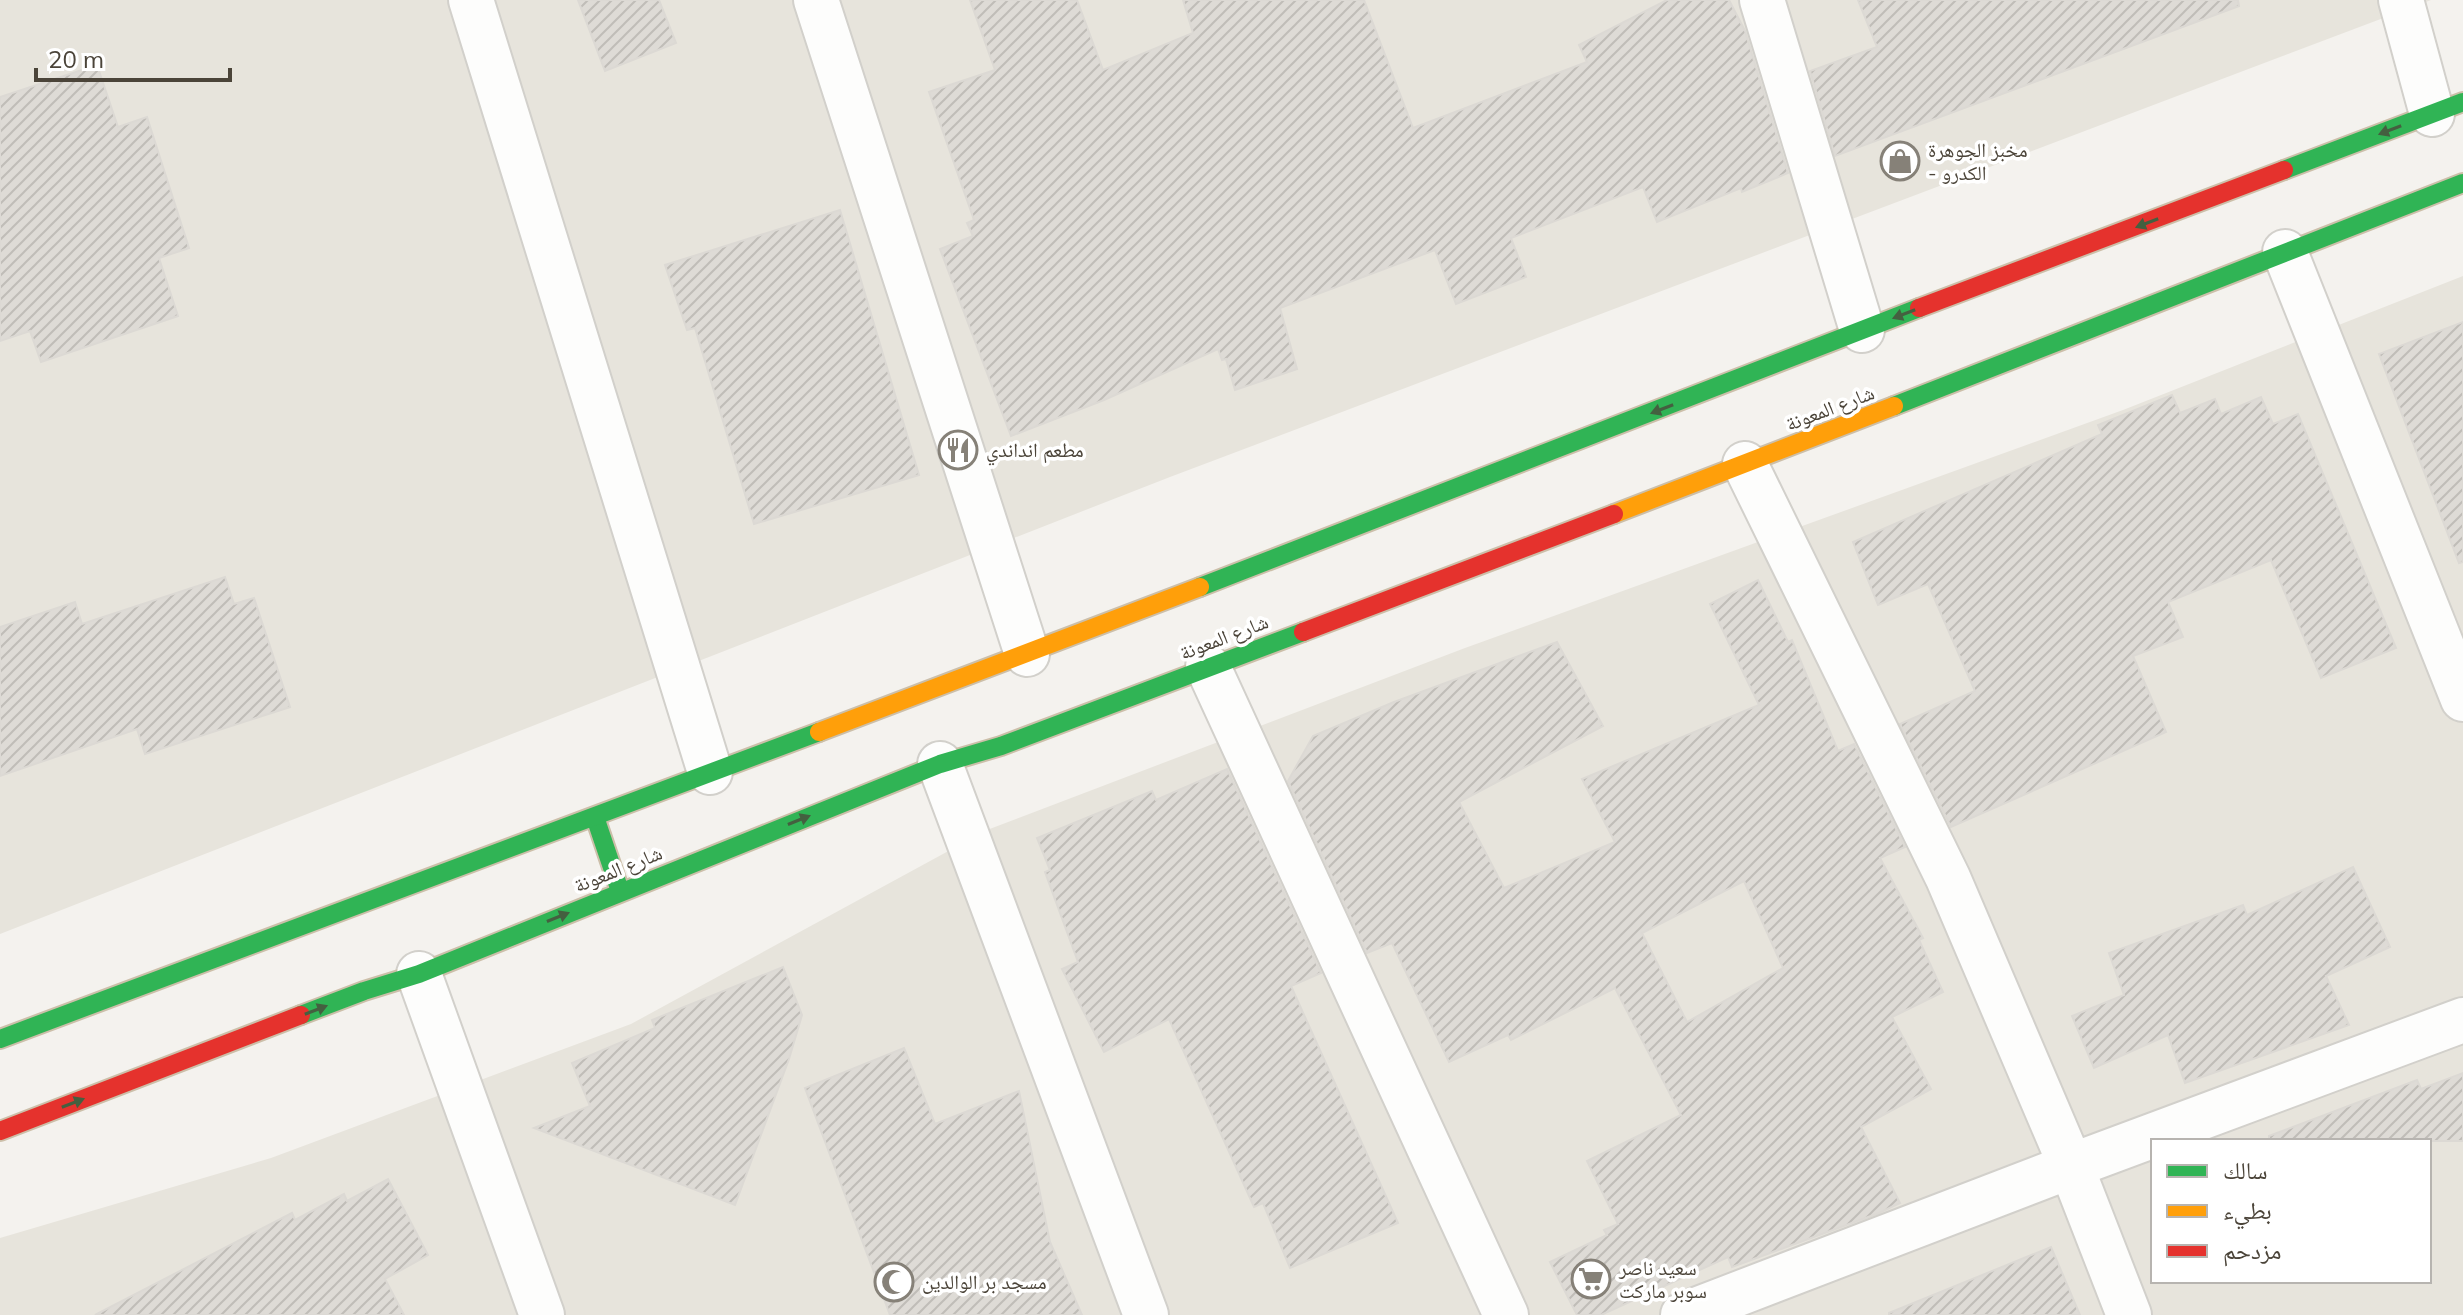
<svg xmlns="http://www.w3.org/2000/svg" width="2463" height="1315" font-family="Mulish,'Noto Naskh Arabic',sans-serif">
	<defs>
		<pattern id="building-hatch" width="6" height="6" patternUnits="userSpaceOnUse" patternTransform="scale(2)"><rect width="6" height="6" fill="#dedbd6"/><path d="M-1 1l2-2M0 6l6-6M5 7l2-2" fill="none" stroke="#c0bdb8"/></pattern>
	</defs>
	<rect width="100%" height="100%" fill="#f4f2ee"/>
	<g fill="#e7e4dc" fill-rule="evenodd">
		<path d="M0 0H2431L1170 477 0 934Z"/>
		<path d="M2463 276V1315H0V1238L271 1158 631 1024 987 830 1465 648 2123 410ZM2153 1141H2429V1281H2153Z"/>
	</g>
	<g fill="url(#building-hatch)" stroke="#dcd9d4" stroke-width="2" fill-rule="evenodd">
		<path d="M578 0H659L676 43 605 71Z"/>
		<path d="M970 0H1077L1103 70 1193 33 1183 0H1364L1413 128 1587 62 1579 45 1667 0H1729L1745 31 1788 173 1742 192 1741 188 1657 222 1643 187 1511 238 1526 277 1456 304 1435 250 1280 308 1297 369 1235 390 1226 359 1222 360 1218 349 1104 400 1011 436 940 249 973 236 967 223 974 220 929 92 995 70Z"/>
		<path d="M1858 0H2238L2239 6 1835 156 1810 71 1877 47Z"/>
		<path d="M97 65 118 127 147 117 189 248 159 258 178 316 41 362 30 331 0 341V97Z"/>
		<path d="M840 210 919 475 754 524 695 328 687 330 665 265Z"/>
		<path d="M2463 322V562L2459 563 2379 354Z"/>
		<path d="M2172 395 2180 413 2215 399 2221 414 2261 397 2273 424 2298 414 2396 648 2321 678 2271 560 2168 602 2183 637 2133 656 2166 732 1951 827 1900 724 1975 691 1928 584 1878 605 1853 542 2102 434 2098 425Z"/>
		<path d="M225 577 234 604 254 598 290 707 145 754 137 729 0 776V627L75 602 82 624Z"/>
		<path d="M1758 580 1788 642 1792 640 1838 751 1854 744 1905 847 1880 858 1923 938 1919 940 1943 992 1892 1017 1931 1089 1861 1127 1900 1203 1879 1213 1732 1267 1728 1257 1601 1315H1577L1550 1262 1607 1235 1604 1230 1618 1224 1587 1161 1681 1115 1615 988 1511 1040 1508 1035 1449 1062 1392 943 1367 953 1288 781 1313 736 1394 702 1557 642 1603 726 1459 802 1504 888 1615 842 1582 779 1759 705 1710 604ZM1744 881 1783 968 1687 1022 1642 933Z"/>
		<path d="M1227 769 1321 973 1291 986 1398 1223 1290 1268 1263 1203 1254 1207 1169 1019 1104 1052 1062 969 1078 962 1045 872 1050 870 1037 838 1152 791 1156 800Z"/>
		<path d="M2353 867 2390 947 2326 976 2349 1025 2185 1083 2168 1035 2094 1068 2072 1016 2124 995 2109 953 2243 905 2247 915Z"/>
		<path d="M783 967 802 1015 789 1059 735 1205 534 1128 590 1106 572 1063 655 1028 652 1020Z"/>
		<path d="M904 1048 935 1124 1019 1091 1050 1242 1082 1315H890L805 1088Z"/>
		<path d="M2463 1073V1141H2269V1136L2417 1080 2421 1089Z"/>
		<path d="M388 1179 428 1255 385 1279 404 1315H95L292 1213 295 1220 344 1194 347 1201Z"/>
		<path d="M2051 1247 2080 1315H1889V1313Z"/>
	</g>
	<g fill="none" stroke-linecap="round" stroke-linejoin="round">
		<g stroke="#d2d0cb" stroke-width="48">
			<g id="street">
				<path d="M471 0 710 772"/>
				<path d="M816 0 1027 654"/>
				<path d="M1762 0 1862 330"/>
				<path d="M2401 0 2432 114"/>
				<path d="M2285 252 2463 699"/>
				<path d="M1745 464 1948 878 2071 1166 2129 1315"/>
				<path d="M1208 667 1506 1315"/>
				<path d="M940 764 1146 1315"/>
				<path d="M419 974 542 1315"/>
				<path d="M1683 1315 2071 1166 2463 1020"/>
			</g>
		</g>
		<g stroke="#ccbfa9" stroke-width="22">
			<g id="fast">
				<path d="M2284 170 2463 102"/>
				<path d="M1894 406 2463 183"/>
				<path d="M1200 587 1919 308"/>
				<path d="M595 817 620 891"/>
				<path d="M301 1015 364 991 419 974 940 764 1001 746 1303 632"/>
				<path d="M0 1039 819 732"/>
			</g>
		</g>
		<g stroke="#ccbfa9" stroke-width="22">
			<g id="slow">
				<path d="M1614 514 1894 406"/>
				<path d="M819 732 1200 587"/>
			</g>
		</g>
		<g stroke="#ccbfa9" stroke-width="22">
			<g id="jam">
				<path d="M1919 308 2284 170"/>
				<path d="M1303 632 1614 514"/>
				<path d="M0 1131 301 1015"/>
			</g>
		</g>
		<use href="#street" stroke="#fdfdfc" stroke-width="44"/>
		<use href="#fast" stroke="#30b455" stroke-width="18"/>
		<use href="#slow" stroke="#ff9f0a" stroke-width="18"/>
		<use href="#jam" stroke="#e5322d" stroke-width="18"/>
	</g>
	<defs><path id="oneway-solid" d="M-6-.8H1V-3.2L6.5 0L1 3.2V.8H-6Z" transform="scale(2)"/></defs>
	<g fill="#446040">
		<use href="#oneway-solid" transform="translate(2390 130) rotate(159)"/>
		<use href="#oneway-solid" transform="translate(2147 223) rotate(159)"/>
		<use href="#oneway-solid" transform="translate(1904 314) rotate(159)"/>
		<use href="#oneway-solid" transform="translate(1662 409) rotate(159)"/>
		<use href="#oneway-solid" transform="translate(799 820) rotate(-22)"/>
		<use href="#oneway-solid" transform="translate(558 917) rotate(-22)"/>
		<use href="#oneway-solid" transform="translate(316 1010) rotate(-21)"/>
		<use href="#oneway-solid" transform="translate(73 1103) rotate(-21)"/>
	</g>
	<defs>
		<g id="shop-ring" transform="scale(2)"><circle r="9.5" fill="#fff" stroke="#868178" stroke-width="1.5"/><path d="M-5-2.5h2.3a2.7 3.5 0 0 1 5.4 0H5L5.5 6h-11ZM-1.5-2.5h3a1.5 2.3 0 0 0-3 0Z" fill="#868178"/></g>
		<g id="restaurant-ring" transform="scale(2)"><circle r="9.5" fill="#fff" stroke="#868178" stroke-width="1.5"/><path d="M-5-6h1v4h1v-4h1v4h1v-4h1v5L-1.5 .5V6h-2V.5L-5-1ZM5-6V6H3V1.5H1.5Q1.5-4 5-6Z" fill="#868178"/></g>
		<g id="supermarket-ring" transform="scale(2)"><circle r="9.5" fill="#fff" stroke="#868178" stroke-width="1.5"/><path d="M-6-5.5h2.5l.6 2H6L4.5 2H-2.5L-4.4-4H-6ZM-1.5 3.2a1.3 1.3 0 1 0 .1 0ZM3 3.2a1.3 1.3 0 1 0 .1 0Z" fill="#868178"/></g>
		<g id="mosque-ring" transform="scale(2)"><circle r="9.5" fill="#fff" stroke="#868178" stroke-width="1.5"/><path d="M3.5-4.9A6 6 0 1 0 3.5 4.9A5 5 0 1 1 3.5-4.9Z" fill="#868178"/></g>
	</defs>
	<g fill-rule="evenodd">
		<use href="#shop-ring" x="1900" y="161"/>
		<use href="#restaurant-ring" x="958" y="450"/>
		<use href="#supermarket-ring" x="1591" y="1279"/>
		<use href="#mosque-ring" x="894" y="1282"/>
	</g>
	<g text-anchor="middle" stroke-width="7" stroke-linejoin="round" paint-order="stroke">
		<g font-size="20" fill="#4b4439" stroke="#fff" text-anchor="start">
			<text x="1928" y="157">مخبز الجوهرة<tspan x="1928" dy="23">- الكدرو</tspan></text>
			<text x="986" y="457">مطعم انداندي</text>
			<text x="1619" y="1275">سعيد ناصر<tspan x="1619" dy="23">سوبر ماركت</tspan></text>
			<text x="922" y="1289">مسجد بر الوالدين</text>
		</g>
		<g font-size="20" fill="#4b4439" stroke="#fff">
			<text transform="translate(1830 408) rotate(-21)" y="7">شارع المعونة</text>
			<text transform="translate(1224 637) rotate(-21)" y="7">شارع المعونة</text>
			<text transform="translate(618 869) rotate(-22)" y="7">شارع المعونة</text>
		</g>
	</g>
	<rect x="2151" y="1139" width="280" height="144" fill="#ffffff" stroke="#b7b4b0" stroke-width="2"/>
	<rect x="2167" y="1165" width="40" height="12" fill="#30b455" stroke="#b7b4b0" stroke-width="2"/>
	<text x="2223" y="1179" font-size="24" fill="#4b4439">سالك</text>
	<rect x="2167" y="1205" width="40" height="12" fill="#ff9f0a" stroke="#b7b4b0" stroke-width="2"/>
	<text x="2223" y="1219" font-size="24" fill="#4b4439">بطيء</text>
	<rect x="2167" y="1245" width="40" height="12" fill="#e5322d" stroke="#b7b4b0" stroke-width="2"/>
	<text x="2223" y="1259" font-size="24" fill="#4b4439">مزدحم</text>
	<path d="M36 68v12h194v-12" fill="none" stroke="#4b4439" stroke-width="4"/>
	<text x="48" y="68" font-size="24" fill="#4b4439" stroke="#ffffff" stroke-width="6" paint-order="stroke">20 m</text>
</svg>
